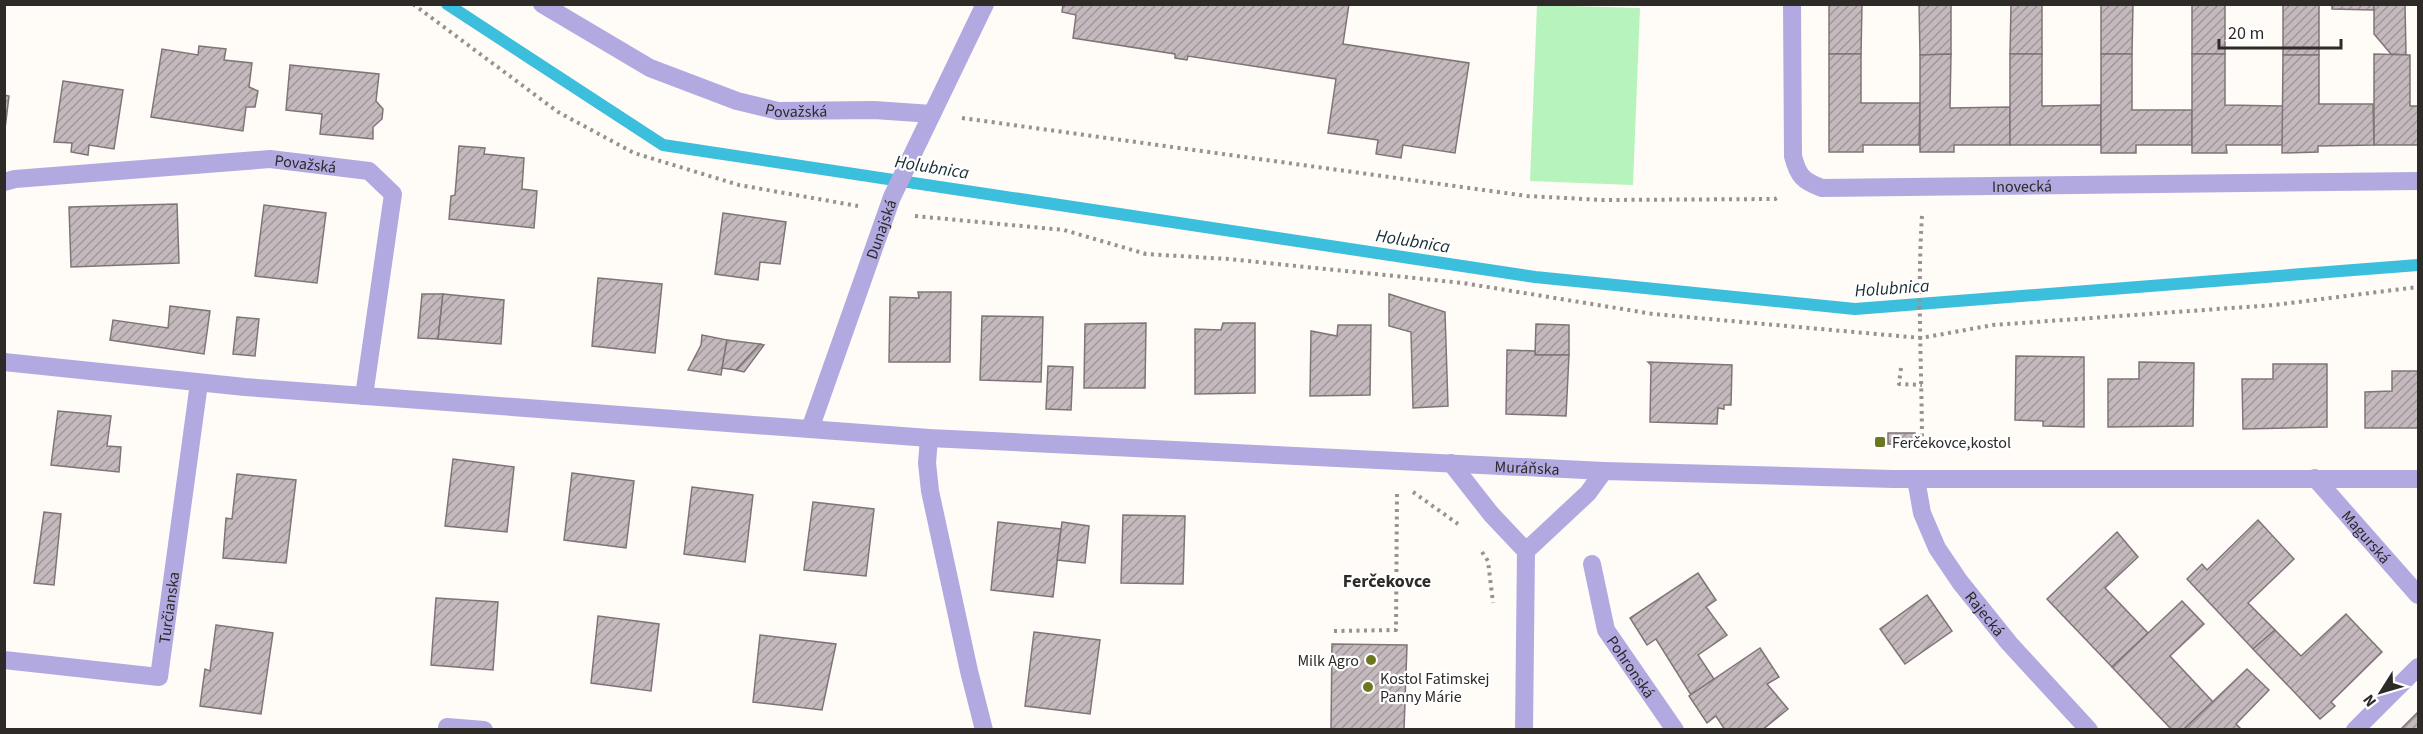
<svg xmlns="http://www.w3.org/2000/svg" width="2423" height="734" font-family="'Source Sans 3',sans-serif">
	<defs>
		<pattern id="building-hatch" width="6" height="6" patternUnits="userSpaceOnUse" patternTransform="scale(1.5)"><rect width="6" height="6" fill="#c4babd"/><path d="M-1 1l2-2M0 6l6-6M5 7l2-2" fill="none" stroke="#a0979a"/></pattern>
	</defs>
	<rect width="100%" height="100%" fill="#fffbf7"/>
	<path fill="#b7f4bd" d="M1537 5 1640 8 1633 185 1530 181Z"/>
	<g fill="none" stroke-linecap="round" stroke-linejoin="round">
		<path stroke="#3cbedd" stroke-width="12" d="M447 4 663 145 1535 277 1855 309 2418 265"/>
	</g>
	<g fill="url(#building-hatch)" stroke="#7f7578" stroke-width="1.5">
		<path d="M1063 4H1349L1343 44 1469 63 1455 153 1403 145 1401 158 1376 154 1378 140 1328 133 1336 79 1188 56 1187 60 1175 58V54L1073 38 1076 15 1062 12Z"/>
		<path d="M1829 4H1862L1861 54H1829Z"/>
		<path d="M1919 4H1951V54L1920 55Z"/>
		<path d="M2011 4H2042V54H2010Z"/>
		<path d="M2101 4H2133L2132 54H2101Z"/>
		<rect x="2192" y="4" width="33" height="50"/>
		<path d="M2283 4H2374V10L2332 9V5H2319V55H2283Z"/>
		<path d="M2374 4H2405L2406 55 2391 54 2374 34Z"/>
		<path d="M199 46 226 49 224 60 252 63 249 87 258 91 255 107H246L243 131 151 117 162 49 198 55Z"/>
		<path d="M1829 54H1861V103H1920L1919 145H1863V152H1829Z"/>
		<path d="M1951 54 1950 108 2010 107V145H1954V152H1920V55Z"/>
		<path d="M2010 54H2042V106L2101 105V145H2010Z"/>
		<path d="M2101 54H2132V110H2192V145H2136V153H2101Z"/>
		<path d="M2192 54H2225V105L2283 106V145H2226L2227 153H2192Z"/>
		<path d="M2374 54 2410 55V106H2418V145H2374Z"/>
		<path d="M2283 55H2319V104H2373L2374 145 2318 146V152L2282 153Z"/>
		<path d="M290 65 379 74 376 101 383 109 382 119 373 127V139L320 134 322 114 286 110Z"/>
		<path d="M63 81 123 90 114 149 89 145 88 155 71 152 72 143 54 142Z"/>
		<path d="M4 95 9 96 4 137Z"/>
		<path d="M459 146 485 148 484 154 524 158 522 189 537 191 534 228 449 219 451 196 455 195Z"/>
		<path d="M177 204 179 263 71 267 69 207Z"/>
		<path d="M264 205 326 213 317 283 255 276Z"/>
		<path d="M723 213 786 222 780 264 760 262 758 280 715 274Z"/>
		<path d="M598 278 662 284 655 353 592 346Z"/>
		<path d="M918 292H951L950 362H889L890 297 919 298Z"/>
		<path d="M422 294H443L438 339 418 338Z"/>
		<path d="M443 294 504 300 501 344 438 339Z"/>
		<path d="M1389 294 1445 312 1448 406 1413 408 1411 332 1389 326Z"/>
		<path d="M170 306 210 311 204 354 110 340 113 320 168 328Z"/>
		<path d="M982 316 1043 317 1041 382 980 380Z"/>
		<path d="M237 317 259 319 255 356 233 354Z"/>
		<path d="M1146 323 1145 388H1084L1085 324Z"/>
		<path d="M1223 323H1255V393L1195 394V329L1221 330Z"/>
		<path d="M1536 324 1569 325V355H1535Z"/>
		<path d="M1338 325H1371L1370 395 1310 396 1311 331 1337 336Z"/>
		<path d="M702 335 727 340 721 375 688 370 701 345Z"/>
		<path d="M727 340 760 344 736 370 722 368Z"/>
		<path d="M760 344 764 345 744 372 736 370Z"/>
		<path d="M1507 350 1535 351V355H1569L1566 416 1506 414Z"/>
		<path d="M2016 356 2084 357V427L2043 426V421L2015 420Z"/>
		<path d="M1648 362 1732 365 1731 405H1724V409L1718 408 1717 424 1650 422 1651 365Z"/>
		<path d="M2139 362 2194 363 2193 426 2108 427V379H2139Z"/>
		<path d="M2273 364H2327V427L2243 429 2242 379H2273Z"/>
		<path d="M1048 366 1073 367 1071 410 1046 409Z"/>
		<path d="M2392 371H2418V428H2365V392L2392 391Z"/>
		<path d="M58 411 111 416 107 446 121 447 119 472 51 465Z"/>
		<rect x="1888" y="433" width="27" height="11"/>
		<path d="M453 459 514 467 507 532 445 526Z"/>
		<path d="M572 473 634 481 626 548 564 540Z"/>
		<path d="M237 474 296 480 286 563 223 558 226 518 232 519Z"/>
		<path d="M692 487 753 495 745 562 684 554Z"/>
		<path d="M813 502 874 509 866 576 804 570Z"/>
		<path d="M44 512 61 514 54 585 34 583Z"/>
		<path d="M1123 515 1185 516 1183 584 1121 583Z"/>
		<path d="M2258 520 2294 559 2248 603 2275 630 2253 649 2187 579 2202 564 2207 570Z"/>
		<path d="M998 522 1061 529 1053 597 991 590Z"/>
		<path d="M1062 522 1089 526 1085 563 1057 560Z"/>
		<path d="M2117 532 2138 557 2105 588 2148 633 2112 667 2047 599Z"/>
		<path d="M1698 573 1716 600 1706 607 1727 635 1698 655 1714 679 1691 695 1656 639 1647 645 1630 618Z"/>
		<path d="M1927 595 1952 631 1905 664 1880 629Z"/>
		<path d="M436 598 498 602 493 670 431 665Z"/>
		<path d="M2182 601 2204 624 2170 656 2213 702 2183 730H2172L2112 667Z"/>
		<path d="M2346 614 2382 652 2331 702 2335 706 2320 719 2253 649 2275 630 2301 656Z"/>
		<path d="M598 616 659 624 651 691 591 683Z"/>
		<path d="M216 625 273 633 261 714 200 706 205 669 210 671Z"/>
		<path d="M1034 632 1100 640 1090 714 1025 706Z"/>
		<path d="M760 635 836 644 822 710 753 702Z"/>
		<path d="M1332 644 1407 645 1404 730H1331Z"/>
		<path d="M1760 648 1779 677 1767 684 1788 709 1762 730H1725L1716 716 1707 723 1689 696Z"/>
		<path d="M2247 669 2269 690 2236 724 2242 730H2183Z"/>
		<path d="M2418 712V730H2400Z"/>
	</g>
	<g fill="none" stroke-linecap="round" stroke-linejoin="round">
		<g stroke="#96928f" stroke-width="4" stroke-dasharray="3 4.5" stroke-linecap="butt">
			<path d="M413 4 558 112 634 153 739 185 858 206"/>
			<path d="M962 118 1527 196 1603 200 1775 199 1779 197"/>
			<path d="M915 216 1064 230 1146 254 1228 259 1463 283 1653 314 1921 338 1993 325 2274 305 2418 287"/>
			<path d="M1922 216C1917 293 1922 371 1922 448"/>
			<path d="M1901 368 1899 384 1922 385"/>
			<path d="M1413 492 1458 524"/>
			<path d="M1482 552 1488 561 1493 603"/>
			<path d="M1334 631 1396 630 1397 492"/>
		</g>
		<g stroke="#b2a9e1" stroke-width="18">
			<path id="s1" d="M542 4 650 68 737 101 778 111 874 110 932 114"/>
			<path id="s2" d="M1792 4 1793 156C1798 176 1803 181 1822 188L2418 181"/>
			<path id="s3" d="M4 182 15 179 270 159 369 171 393 194 364 396"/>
			<path id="s4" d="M4 362 245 387 929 438 1604 471 1893 479H2418"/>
			<path id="s5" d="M810 429 892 197 985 4"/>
			<path d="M929 438 927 463 930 491 969 671 984 730"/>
			<path d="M1451 463 1491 514 1526 551"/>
			<path id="s6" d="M2315 478 2418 595"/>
			<path id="s7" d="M1916 479 1922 513 1937 548 1960 582 2009 643 2089 730"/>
			<path id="s8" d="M1592 564 1606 630 1675 730"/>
			<path id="s9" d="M4 660 159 677 199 383"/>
			<path d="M447 727 484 730"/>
			<path d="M1524 730 1526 551 1588 493 1604 471"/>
			<path d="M2355 730 2418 667"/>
		</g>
	</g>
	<g fill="#6d7721" stroke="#fff" stroke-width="2">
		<rect x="1874" y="436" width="12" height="12" rx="3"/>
		<circle cx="1371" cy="660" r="6"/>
		<circle cx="1368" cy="687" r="6"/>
	</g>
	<g text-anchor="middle" stroke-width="4.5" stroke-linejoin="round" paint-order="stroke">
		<g font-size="16" fill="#2d2a28" stroke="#fff">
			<text dy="6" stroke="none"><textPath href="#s1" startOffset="279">Považská</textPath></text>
			<text dy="6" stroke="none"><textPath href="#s3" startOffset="303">Považská</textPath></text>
			<text dy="6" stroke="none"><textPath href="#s2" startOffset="398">Inovecká</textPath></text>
			<text dy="6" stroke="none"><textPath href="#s5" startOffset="212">Dunajská</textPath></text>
			<text dy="6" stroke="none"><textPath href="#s4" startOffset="1527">Muráňska</textPath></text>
			<text dy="6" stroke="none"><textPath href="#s6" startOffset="78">Magurská</textPath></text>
			<text dy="6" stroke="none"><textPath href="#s9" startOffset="226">Turčianska</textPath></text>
			<text dy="6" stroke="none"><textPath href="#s7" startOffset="154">Rajecká</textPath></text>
			<text dy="6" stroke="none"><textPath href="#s8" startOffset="112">Pohronská</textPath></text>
		</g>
		<g font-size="16" fill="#2d2a28" stroke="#fff" text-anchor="start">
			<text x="1892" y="448">Ferčekovce,kostol</text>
			<text x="1359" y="666" text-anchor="end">Milk Agro</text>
			<text x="1380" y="684">Kostol Fatimskej<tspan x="1380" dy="18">Panny Márie</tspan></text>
		</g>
		<g font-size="18" font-style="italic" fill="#192f35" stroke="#fff">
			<text transform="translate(932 167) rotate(9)" y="6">Holubnica</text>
			<text transform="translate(1413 241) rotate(9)" y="6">Holubnica</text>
			<text transform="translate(1892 288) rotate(-4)" y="6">Holubnica</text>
		</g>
		<g font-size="18" font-weight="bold" fill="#2d2a28" stroke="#fff">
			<text x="1387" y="587">Ferčekovce</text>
		</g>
	</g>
	<rect width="2423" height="734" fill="none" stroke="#2d2a28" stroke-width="12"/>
	<g transform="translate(2381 692) rotate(233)" stroke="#ffffff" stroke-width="4.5" paint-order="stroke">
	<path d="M0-4.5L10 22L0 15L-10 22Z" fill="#2d2a28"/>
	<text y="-9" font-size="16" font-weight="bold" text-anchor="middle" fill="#2d2a28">N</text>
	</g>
	<path d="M2219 39v9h122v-9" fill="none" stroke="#2d2a28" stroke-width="3"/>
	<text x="2228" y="39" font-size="18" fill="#2d2a28" stroke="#ffffff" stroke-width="4.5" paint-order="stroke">20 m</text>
</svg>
